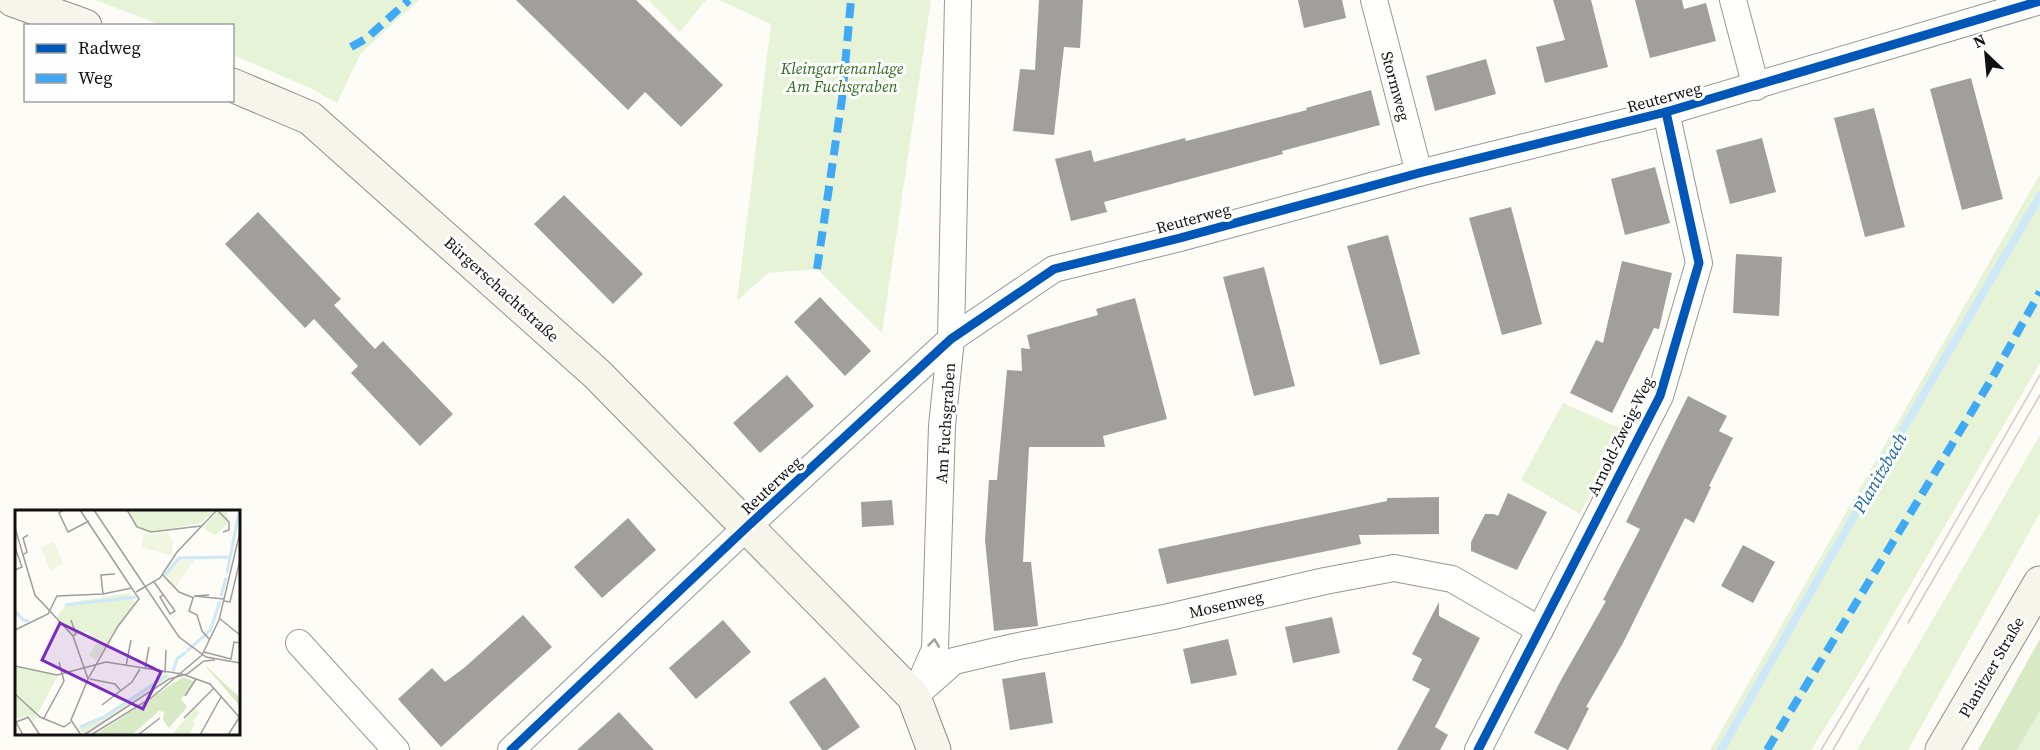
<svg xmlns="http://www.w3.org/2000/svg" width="2040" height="750" font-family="'Source Serif 4',serif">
	<rect width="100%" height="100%" fill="#fdfcf7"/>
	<g fill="#e7f3d7">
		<path d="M95 0H419L361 53 337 103 308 87 233 55 232 26 161 25Z"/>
		<path d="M648 0H706L680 32Z"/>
		<path d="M719 0H931L882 333 817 269 768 273 737 301 771 24Z"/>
		<path d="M2040 174V363L1862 668 1811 750H1710Z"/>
		<path d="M1563 403 1622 429 1580 514 1521 480Z"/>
		<path d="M2040 435V513L1908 750H1857Z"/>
		<path d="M2040 711V750H2017Z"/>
	</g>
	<path fill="#d8eac5" d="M2040 639V711L2017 750H1978Z"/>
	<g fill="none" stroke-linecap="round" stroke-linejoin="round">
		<path stroke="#cde8f7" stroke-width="8" d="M1721 750 1905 426 2040 196"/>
	</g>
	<g fill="#a19f9c">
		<path d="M516 0H636L723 85 681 127 645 92 628 110Z"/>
		<path d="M1039 0H1083L1080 48 1064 47 1054 135 1013 131 1020 69 1035 70Z"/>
		<path d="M1298 0H1342L1346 18 1304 28Z"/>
		<path d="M1553 0H1591L1608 67 1545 83 1536 47 1565 40Z"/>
		<path d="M1635 0H1682L1684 9 1706 3 1716 41 1650 58Z"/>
		<path d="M1486 59 1496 94 1435 111 1426 76Z"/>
		<path d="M1971 78 2003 199 1962 210 1930 89Z"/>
		<path d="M1371 90 1380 125 1282 151 1283 154 1104 202 1107 212 1071 221 1055 159 1091 150 1094 162 1185 138 1186 141 1307 110 1306 108Z"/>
		<path d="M1874 108 1905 227 1865 237 1834 118Z"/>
		<path d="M1762 138 1776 192 1730 204 1716 150Z"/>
		<path d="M1655 167 1670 223 1625 235 1611 179Z"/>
		<path d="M564 195 643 274 613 304 534 224Z"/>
		<path d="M1511 207 1542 324 1502 335 1469 218Z"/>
		<path d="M258 212 341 299 334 305 375 349 383 341 453 414 420 446 351 373 358 366 314 319 305 328 225 244Z"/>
		<path d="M1388 235 1420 354 1380 365 1347 246Z"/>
		<path d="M1736 254 1782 257 1779 316 1733 313Z"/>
		<path d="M1622 261 1672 273 1659 329 1654 328 1612 413 1570 393 1596 340 1603 343Z"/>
		<path d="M1264 267 1295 386 1254 396 1223 277Z"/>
		<path d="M820 297 871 351 845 376 794 322Z"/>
		<path d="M1135 298 1167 419 1103 436 1105 447H1029L1023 562H1031L1038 626 994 631 985 540 989 480H997L1007 370 1022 371 1021 348 1030 349 1027 335 1098 315 1096 309Z"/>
		<path d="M787 375 814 406 760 453 733 423Z"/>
		<path d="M1688 396 1727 416 1719 431 1733 438 1709 486 1711 487 1694 523 1685 518 1623 643 1586 707 1589 708 1568 750 1534 733 1561 680 1606 601 1603 600 1640 529 1626 522Z"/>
		<path d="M1508 493 1547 512 1517 570 1471 551V542L1485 514H1494L1498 516Z"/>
		<path d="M1439 497V534L1359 535 1361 544 1167 584 1158 549 1387 501V498Z"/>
		<path d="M892 500 894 525 862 527 861 502Z"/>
		<path d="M628 518 656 550 602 598 574 567Z"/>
		<path d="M1743 545 1775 562 1753 603 1721 586Z"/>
		<path d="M1439 602V616L1480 638 1435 727 1448 735 1440 750H1397L1430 689 1412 680 1422 659 1412 654Z"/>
		<path d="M523 615 552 647 441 747 398 699 432 668 445 682 464 668Z"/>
		<path d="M1332 617 1340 653 1293 663 1285 627Z"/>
		<path d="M723 620 751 652 696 699 669 668Z"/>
		<path d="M1228 639 1237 675 1191 684 1183 649Z"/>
		<path d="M1045 672 1053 723 1010 730 1002 679Z"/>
		<path d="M825 677 860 727 827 750H822L789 702Z"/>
		<path d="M619 712 654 750H577Z"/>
	</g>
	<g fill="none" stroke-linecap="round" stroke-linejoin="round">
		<g stroke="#979795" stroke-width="28">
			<g id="street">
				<path d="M1374 0 1419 173"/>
				<path d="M1733 0 1756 87"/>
				<path d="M299 643 396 750"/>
				<path d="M919 692 954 661 1014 647 1169 617 1325 581 1394 568 1452 579 1540 630"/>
				<path d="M914 697 935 649 942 426 951 339 958 0"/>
				<path d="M511 750 748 526 951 339 1054 269 1180 238 1419 173 1666 112 2040 1"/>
				<path d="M1478 750 1660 396 1699 263 1666 112"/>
			</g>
		</g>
		<g stroke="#8e8d8b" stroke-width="35">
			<g id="secondary">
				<path d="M13 0 85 26"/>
				<path d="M232 85 310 118 597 374 914 697 934 750"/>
				<path d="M1942 750 2040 583"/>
			</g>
		</g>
		<use href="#street" stroke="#fffffe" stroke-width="26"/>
		<use href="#secondary" stroke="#f6f4eb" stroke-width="33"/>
		<g stroke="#d9c6c7" stroke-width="1.5">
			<path d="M1908 623 2040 395"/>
			<path d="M1821 750 1871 668 2040 375"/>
			<path d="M1833 750 1869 688"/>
		</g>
		<g stroke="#3fa9f5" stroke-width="8" stroke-dasharray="15 8" stroke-linecap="butt">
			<path d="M351 47 367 38 409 0"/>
			<path d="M817 269 842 99 851 0"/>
			<path d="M1767 750 1991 380 2040 292"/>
		</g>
		<g stroke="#fff" stroke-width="13">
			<g id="cycleway">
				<path d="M511 750 748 526 951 339 1054 269 1180 238 1419 173 1666 112 2040 1"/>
				<path d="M1478 750 1660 396 1699 263 1666 112"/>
			</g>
		</g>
		<use href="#cycleway" stroke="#0057b8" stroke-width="9"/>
	</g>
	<defs><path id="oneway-chevron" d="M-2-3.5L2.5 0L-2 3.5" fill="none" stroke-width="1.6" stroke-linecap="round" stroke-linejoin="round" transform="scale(1.5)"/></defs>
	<use stroke="#a0a09f" href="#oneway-chevron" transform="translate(934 643) rotate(-83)"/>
	<g text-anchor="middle" stroke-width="6" stroke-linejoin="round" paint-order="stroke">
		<g font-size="16" font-style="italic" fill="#2f6b1f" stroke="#fff">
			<text x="842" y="74">Kleingartenanlage<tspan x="842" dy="18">Am Fuchsgraben</tspan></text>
		</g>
		<g font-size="16" fill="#111" stroke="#fff">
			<text transform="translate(1396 86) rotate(75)" y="6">Stormweg</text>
			<text transform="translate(1664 97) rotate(-15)" y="6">Reuterweg</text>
			<text transform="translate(1193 218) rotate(-15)" y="6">Reuterweg</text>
			<text transform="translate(502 289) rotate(42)" y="6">Bürgerschachtstraße</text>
			<text transform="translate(945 423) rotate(-86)" y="6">Am Fuchsgraben</text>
			<text transform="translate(1620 436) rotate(-64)" y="6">Arnold-Zweig-Weg</text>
			<text transform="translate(771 485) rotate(-43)" y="6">Reuterweg</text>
			<text transform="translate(1226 604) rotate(-13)" y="6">Mosenweg</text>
			<text transform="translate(1991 667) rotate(-60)" y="6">Planitzer Straße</text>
		</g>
		<g font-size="18" font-style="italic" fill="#1768a6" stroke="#fff">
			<text transform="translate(1880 473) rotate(-60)" y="6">Planitzbach</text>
		</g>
	</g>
	<g transform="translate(15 510)">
		<rect width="225" height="225" fill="#fdfcf7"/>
		<path d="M113 0H199L186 13 137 22 121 16ZM204 0 212 2 214 12 201 25 188 18ZM115 83 120 94 81 151 74 145 82 133 74 121 59 126 42 107 52 93ZM0 157 43 165 18 213 14 205 4 209 0 206ZM151 164 157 165 69 224 63 218 89 206ZM179 198 185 203 177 212 180 214 174 225H157Z" fill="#e7f3d7"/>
		<path d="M191 156 225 188V196L191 157ZM168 167 180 172 166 189 172 197 154 218 148 210 149 202 144 201 117 225H80Z" fill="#d8eac5"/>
		<path d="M153 23 158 32 157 46 126 37 129 24ZM39 32 48 54 35 60 26 37ZM163 50H180L160 78 150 67Z" fill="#f0f6e1"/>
		<path fill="none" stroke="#cde8f7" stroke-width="3" d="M212 63 224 2M150 65 164 48 215 47M206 86 211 68M50 95 121 87M0 101 8 110 14 111M172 141 195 121 205 91M158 161 162 149 171 142M65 217 89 207 152 165"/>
		<path fill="none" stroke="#9f9e9b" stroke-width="1.5" d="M48 0 44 3 53 22 74 11M65 0 124 89 103 116 73 169M79 0 164 127 191 147 225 153M112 0 122 17 136 22 186 16M202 0 214 12V20L208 22M0 18 20 85 58 126 73 169 56 210 66 225M0 37 7 57 0 60M8 45 12 42 8 28 13 25M147 64 164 82 179 88M139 72 160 101 155 104 145 87 148 85M121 82 145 68 162 42 202 0M88 84 86 65 100 64M194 85 179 86 209 89M178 88 174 101 182 105 187 121 195 130M209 91 215 92 225 50M204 108 225 125M56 110 61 124 58 126M0 120 33 104 42 86 88 84 117 78M189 142 216 149 219 132 225 133M0 156 42 165 91 152 167 164 195 174 225 208M111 156 116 130M130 159 134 137M150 163 151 140M75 169 100 174 106 181M0 184 25 207 49 217 56 212M170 186 181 169M87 195 117 172 125 159M29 208 49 171 44 152M169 208 199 178M9 209 13 207 25 225M8 225 1 212 9 209M69 225 154 169 172 164 189 151 200 150M76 225 136 188 187 145 204 110 225 22M123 225 145 208M185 225 206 187M213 225 224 208"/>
		<path fill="#7b2cbf" fill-opacity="0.15" stroke="#7b2cbf" stroke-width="3" d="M45 113 146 162 128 199 27 150Z"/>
		<rect width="225" height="225" fill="none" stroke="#111" stroke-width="3"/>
	</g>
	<rect x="24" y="24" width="210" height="78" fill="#ffffff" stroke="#a0a0a0" stroke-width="1.5"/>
	<rect x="36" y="44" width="30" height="9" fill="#0057b8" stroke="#a0a0a0" stroke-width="1.5"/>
	<text x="78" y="54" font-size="18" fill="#111111">Radweg</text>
	<rect x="36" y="74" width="30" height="9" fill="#3fa9f5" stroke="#a0a0a0" stroke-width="1.5"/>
	<text x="78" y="84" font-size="18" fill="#111111">Weg</text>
	<g transform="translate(1986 54) rotate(334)" stroke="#ffffff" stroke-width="4.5" paint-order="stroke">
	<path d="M0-4.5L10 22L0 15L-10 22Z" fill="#111111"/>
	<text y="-9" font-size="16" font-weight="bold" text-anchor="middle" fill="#111111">N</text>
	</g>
</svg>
